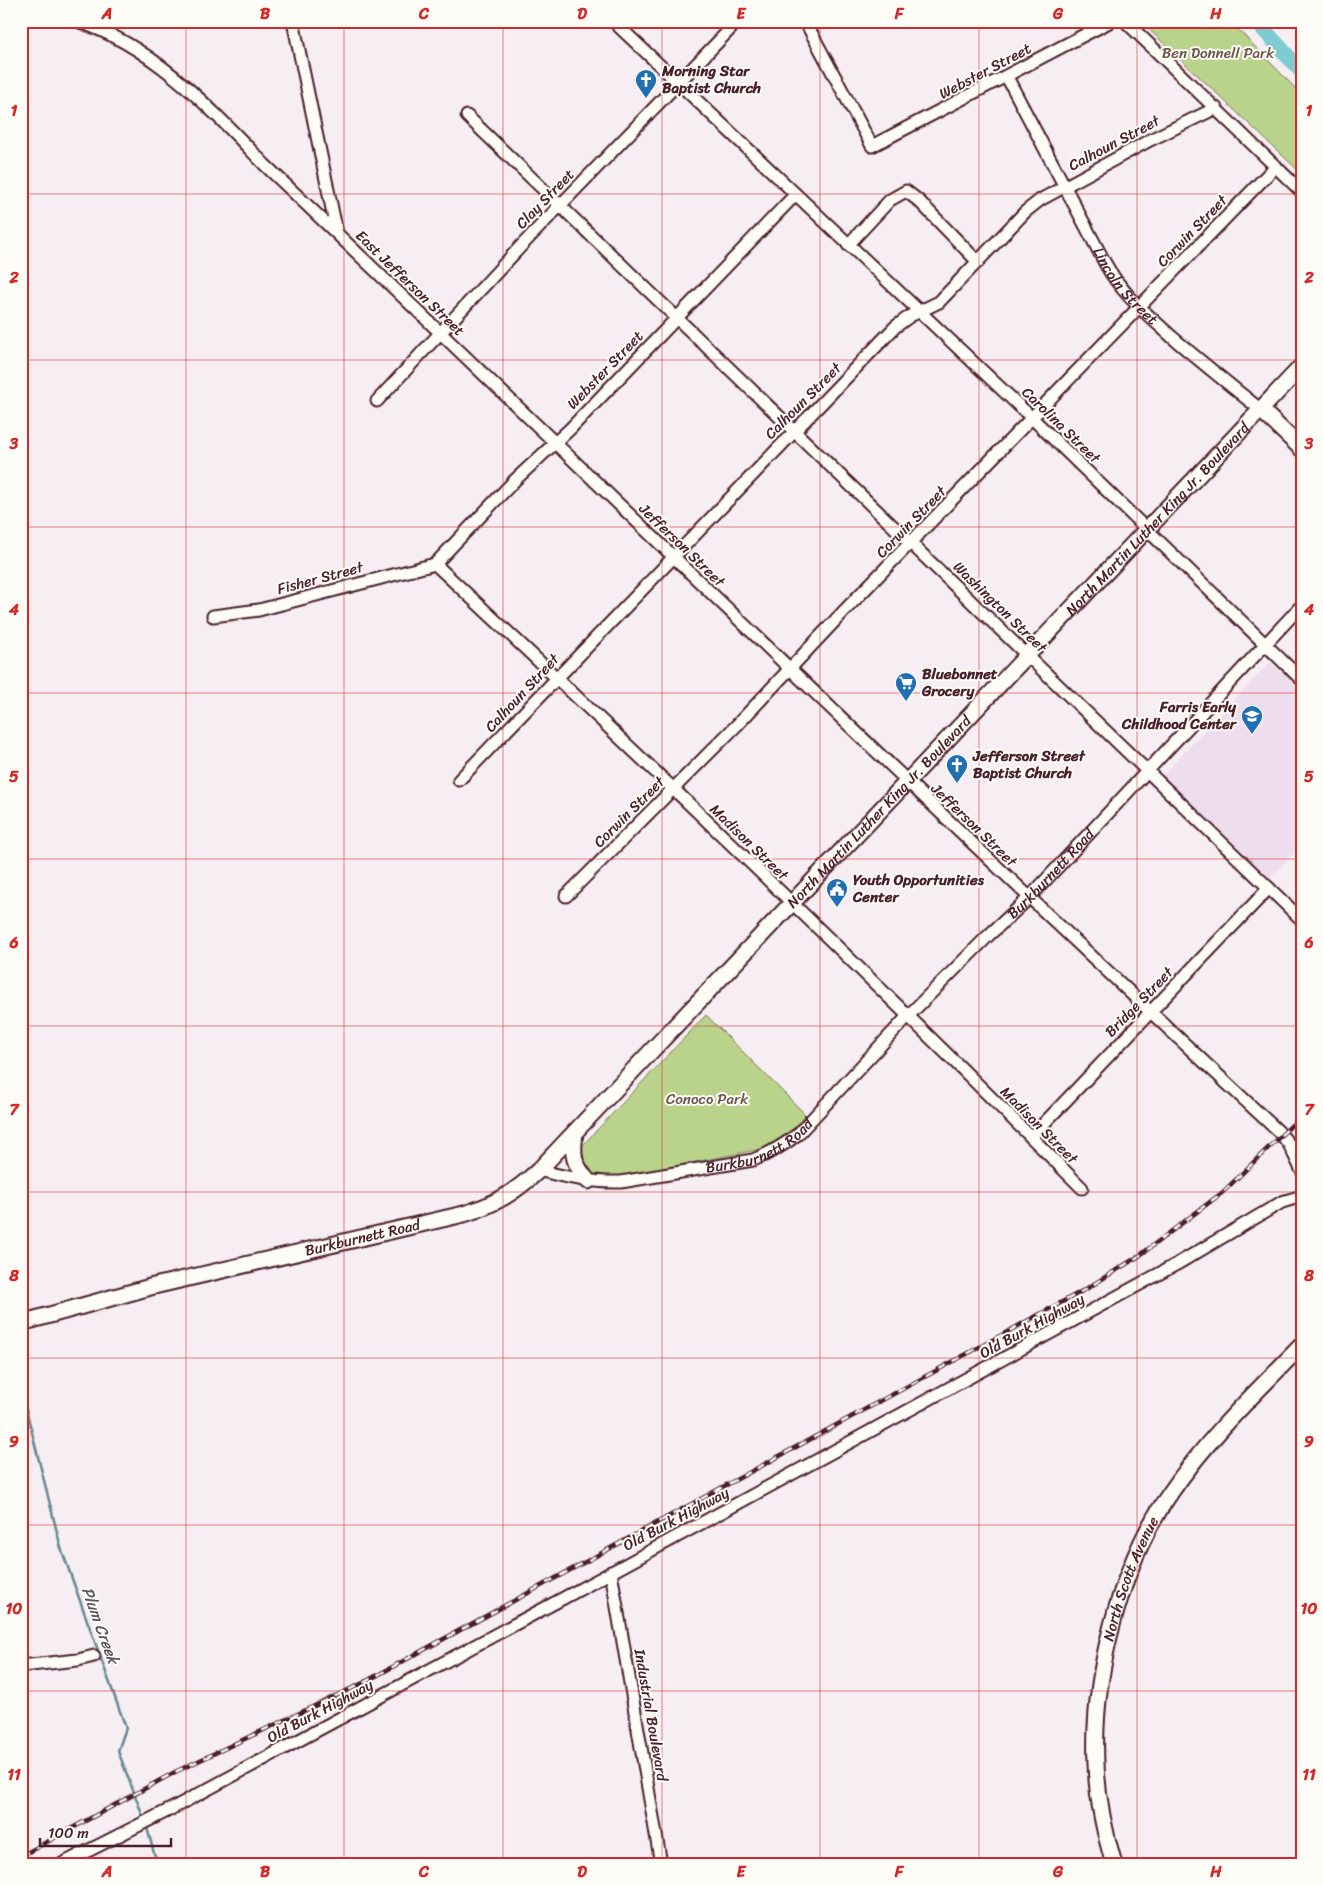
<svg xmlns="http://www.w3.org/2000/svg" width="1323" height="1885" font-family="Sriracha,sans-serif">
	<rect width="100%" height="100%" fill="#f6eef2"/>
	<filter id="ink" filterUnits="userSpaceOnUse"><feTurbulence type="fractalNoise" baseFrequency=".02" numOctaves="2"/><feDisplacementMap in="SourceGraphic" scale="10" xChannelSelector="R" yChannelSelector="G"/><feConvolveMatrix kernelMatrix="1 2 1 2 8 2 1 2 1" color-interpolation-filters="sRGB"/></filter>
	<g filter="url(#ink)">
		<path fill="#eddded" d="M1270 662 1302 692V845L1268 880 1161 777Z"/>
		<g fill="#b9d38b" stroke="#82795b">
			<path d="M1140 21H1230L1302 95V174Z"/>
			<path d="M706 1015 806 1115C793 1131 781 1144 761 1149L609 1179 588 1175 578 1150Z"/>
		</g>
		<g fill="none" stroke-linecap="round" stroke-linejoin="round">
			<g stroke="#67878f" stroke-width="2.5">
				<path d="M21 1389 61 1548 126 1728 118 1751 144 1819"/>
				<path d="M146 1824 157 1864"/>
			</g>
			<path stroke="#7bccd1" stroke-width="16" d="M1256 21 1302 72"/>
			<g stroke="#4a1f2b" stroke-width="15">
				<g id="minor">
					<path d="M77 21C154 46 210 108 265 165 603 487 936 813 1278 1131L1289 1144 1302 1171"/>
					<path d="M293 21 337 233"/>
					<path d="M613 21 1032 418 1302 680"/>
					<path d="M805 21 872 146 1111 21"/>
					<path d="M1125 21 1302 192"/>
					<path id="s1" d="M1007 77 1105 263C1121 293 1147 314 1172 337 1201 362 1231 386 1261 410"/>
					<path d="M467 116 1302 920"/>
					<path d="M848 245 890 200 906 191 919 201 978 262"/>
					<path d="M377 401 522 245 738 21"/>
					<path d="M435 564C654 768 870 976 1082 1188"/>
					<path d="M435 564 515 480 570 429 795 195"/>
					<path d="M213 616 259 610 435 564"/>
					<path d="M459 780 895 327 910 316 939 302 1025 212 1040 200 1150 140 1216 108"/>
					<path d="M566 896 737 725 846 609 1276 166"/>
					<path d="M1031 1137 1269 888"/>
					<path id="s2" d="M539 1170C567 1178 592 1183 621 1182L753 1160C771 1153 784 1145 798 1134L908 1016 988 936 1029 898 1302 605"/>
					<path d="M611 1572 661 1864"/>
					<path d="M21 1666 78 1660 94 1656"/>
					<path d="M62 1864 171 1809 599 1579 1177 1264 1282 1202 1302 1196"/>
				</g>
			</g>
			<g stroke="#4a1f2b" stroke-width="19">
				<g id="major">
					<path d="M1261 410 1302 449"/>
					<path d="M575 1132C572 1156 573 1163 588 1181"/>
					<path id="s3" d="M21 1323 154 1286 464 1214C496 1204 514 1193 539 1170 792 901 1049 636 1302 366"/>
					<path id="s4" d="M1114 1864C1104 1831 1097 1797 1096 1763 1092 1676 1120 1564 1171 1492 1208 1438 1256 1392 1302 1345"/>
				</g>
			</g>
			<use href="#minor" stroke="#fdfcf7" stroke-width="11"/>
			<use href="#major" stroke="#fdfcf7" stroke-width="15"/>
			<g stroke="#4a1f2b" stroke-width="4.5">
				<path id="rail" d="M21 1856 177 1771 363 1683 1086 1289 1139 1256 1223 1192 1302 1115"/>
			</g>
			<use href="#rail" stroke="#fdfcf7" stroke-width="2.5" stroke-dasharray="8" stroke-linecap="butt"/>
		</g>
	</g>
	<path fill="none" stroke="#d62828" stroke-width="1" stroke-opacity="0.55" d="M186 21V1864M344 21V1864M503 21V1864M662 21V1864M820 21V1864M979 21V1864M1137 21V1864M21 194H1302M21 360H1302M21 527H1302M21 693H1302M21 859H1302M21 1026H1302M21 1192H1302M21 1358H1302M21 1525H1302M21 1691H1302"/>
	<defs>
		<g id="church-pin" transform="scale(1.125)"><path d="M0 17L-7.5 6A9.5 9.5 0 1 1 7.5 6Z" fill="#1f6fb2" stroke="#fdfcf7"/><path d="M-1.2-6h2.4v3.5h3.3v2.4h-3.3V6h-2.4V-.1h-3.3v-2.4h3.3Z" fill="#fff"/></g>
		<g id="supermarket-pin" transform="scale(1.125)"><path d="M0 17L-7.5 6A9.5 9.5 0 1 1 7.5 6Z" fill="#1f6fb2" stroke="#fdfcf7"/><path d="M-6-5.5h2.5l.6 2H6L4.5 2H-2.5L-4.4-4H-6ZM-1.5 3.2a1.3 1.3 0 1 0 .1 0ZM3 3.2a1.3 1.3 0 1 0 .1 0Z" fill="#fff"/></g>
		<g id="school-pin" transform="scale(1.125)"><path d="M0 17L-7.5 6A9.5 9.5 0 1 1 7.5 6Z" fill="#1f6fb2" stroke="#fdfcf7"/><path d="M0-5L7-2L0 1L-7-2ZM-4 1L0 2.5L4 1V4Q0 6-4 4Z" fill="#fff"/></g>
		<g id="civic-pin" transform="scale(1.125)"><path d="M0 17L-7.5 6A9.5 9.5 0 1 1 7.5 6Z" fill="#1f6fb2" stroke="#fdfcf7"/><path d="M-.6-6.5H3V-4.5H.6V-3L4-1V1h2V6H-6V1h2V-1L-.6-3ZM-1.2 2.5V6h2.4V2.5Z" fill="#fff"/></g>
	</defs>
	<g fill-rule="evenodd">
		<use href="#church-pin" x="646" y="80"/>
		<use href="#supermarket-pin" x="906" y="683"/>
		<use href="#school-pin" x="1252" y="716"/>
		<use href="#church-pin" x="957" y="765"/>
		<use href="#civic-pin" x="837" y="889"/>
	</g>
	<g text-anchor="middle" stroke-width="4" stroke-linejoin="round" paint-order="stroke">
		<g font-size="15" fill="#6b5548" stroke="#fdfcf7">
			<text x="1218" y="58">Ben Donnell Park</text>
			<text x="707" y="1104">Conoco Park</text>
		</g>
		<g font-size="15" font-weight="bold" fill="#4a1f2b" stroke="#fdfcf7" text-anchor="start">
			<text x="662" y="76">Morning Star<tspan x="662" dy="17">Baptist Church</tspan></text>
			<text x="922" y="679">Bluebonnet<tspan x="922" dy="17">Grocery</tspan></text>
			<text x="1236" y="712" text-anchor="end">Farris Early<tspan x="1236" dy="17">Childhood Center</tspan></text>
			<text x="973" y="761">Jefferson Street<tspan x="973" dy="17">Baptist Church</tspan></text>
			<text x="853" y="885">Youth Opportunities<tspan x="853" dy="17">Center</tspan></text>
		</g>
		<g font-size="15" fill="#4a1f2b" stroke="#fdfcf7">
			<text transform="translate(985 71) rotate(-28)" y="5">Webster Street</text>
			<text transform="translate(1114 143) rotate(-28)" y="5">Calhoun Street</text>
			<text transform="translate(545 199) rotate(-46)" y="5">Clay Street</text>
			<text transform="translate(1192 231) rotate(-46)" y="5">Corwin Street</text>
			<text transform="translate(410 283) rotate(44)" y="5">East Jefferson Street</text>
			<text dy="5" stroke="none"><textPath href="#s1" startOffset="241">Lincoln Street</textPath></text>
			<text transform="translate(605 370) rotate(-46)" y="5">Webster Street</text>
			<text transform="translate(803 401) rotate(-45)" y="5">Calhoun Street</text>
			<text transform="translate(1061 425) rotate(44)" y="5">Carolina Street</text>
			<text dy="5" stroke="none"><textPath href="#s3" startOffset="1442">North Martin Luther King Jr. Boulevard</textPath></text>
			<text transform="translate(911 522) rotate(-46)" y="5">Corwin Street</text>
			<text transform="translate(682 545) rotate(44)" y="5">Jefferson Street</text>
			<text transform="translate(320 578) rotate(-15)" y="5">Fisher Street</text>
			<text transform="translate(1000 607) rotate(44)" y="5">Washington Street</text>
			<text transform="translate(522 693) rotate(-47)" y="5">Calhoun Street</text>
			<text dy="5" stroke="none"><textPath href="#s3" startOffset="1038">North Martin Luther King Jr. Boulevard</textPath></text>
			<text transform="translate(629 812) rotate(-45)" y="5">Corwin Street</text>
			<text transform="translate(974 825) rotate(44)" y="5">Jefferson Street</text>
			<text transform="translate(749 842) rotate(44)" y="5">Madison Street</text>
			<text dy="5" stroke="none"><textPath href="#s2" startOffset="632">Burkburnett Road</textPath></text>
			<text transform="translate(1139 1002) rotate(-46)" y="5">Bridge Street</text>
			<text transform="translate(1039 1125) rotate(45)" y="5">Madison Street</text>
			<text dy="5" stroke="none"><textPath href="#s2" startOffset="228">Burkburnett Road</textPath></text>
			<text dy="5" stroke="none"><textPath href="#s3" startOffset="352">Burkburnett Road</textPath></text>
			<text transform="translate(1032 1326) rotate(-29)" y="5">Old Burk Highway</text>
			<text transform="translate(676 1519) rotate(-28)" y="5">Old Burk Highway</text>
			<text dy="5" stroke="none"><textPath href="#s4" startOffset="292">North Scott Avenue</textPath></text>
			<text transform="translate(320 1711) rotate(-28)" y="5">Old Burk Highway</text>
			<text transform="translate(651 1715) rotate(80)" y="5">Industrial Boulevard</text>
		</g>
		<g font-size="16" font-style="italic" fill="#59535d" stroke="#fdfcf7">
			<text transform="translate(101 1625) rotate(70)" y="6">Plum Creek</text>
		</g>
	</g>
	<rect width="1323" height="1885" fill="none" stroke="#fdfcf7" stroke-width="55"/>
	<path d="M40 1838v8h131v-8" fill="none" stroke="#4a1f2b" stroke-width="2.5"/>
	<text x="48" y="1838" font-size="15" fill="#4a1f2b" stroke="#fdfcf7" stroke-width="4" paint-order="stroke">100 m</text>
	<rect x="28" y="28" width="1268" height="1830" fill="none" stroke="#d62828" stroke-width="2"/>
	<g font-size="16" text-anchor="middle" font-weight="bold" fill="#d62828">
		<text x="107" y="19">A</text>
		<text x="265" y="19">B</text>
		<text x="424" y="19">C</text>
		<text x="582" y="19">D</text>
		<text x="741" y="19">E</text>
		<text x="899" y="19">F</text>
		<text x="1058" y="19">G</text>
		<text x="1216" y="19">H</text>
		<text x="14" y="116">1</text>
		<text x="1309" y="116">1</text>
		<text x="14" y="283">2</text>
		<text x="1309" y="283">2</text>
		<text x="14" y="449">3</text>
		<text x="1309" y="449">3</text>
		<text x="14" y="615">4</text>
		<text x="1309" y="615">4</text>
		<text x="14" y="782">5</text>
		<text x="1309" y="782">5</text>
		<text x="14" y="948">6</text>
		<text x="1309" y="948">6</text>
		<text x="14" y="1115">7</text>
		<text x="1309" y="1115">7</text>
		<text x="14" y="1281">8</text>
		<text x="1309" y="1281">8</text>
		<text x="14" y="1447">9</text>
		<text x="1309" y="1447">9</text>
		<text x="14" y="1614">10</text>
		<text x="1309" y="1614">10</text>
		<text x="14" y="1780">11</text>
		<text x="1309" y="1780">11</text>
		<text x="107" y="1877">A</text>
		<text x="265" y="1877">B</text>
		<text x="424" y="1877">C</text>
		<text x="582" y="1877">D</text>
		<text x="741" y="1877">E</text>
		<text x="899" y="1877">F</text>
		<text x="1058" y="1877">G</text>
		<text x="1216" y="1877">H</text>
	</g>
</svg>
